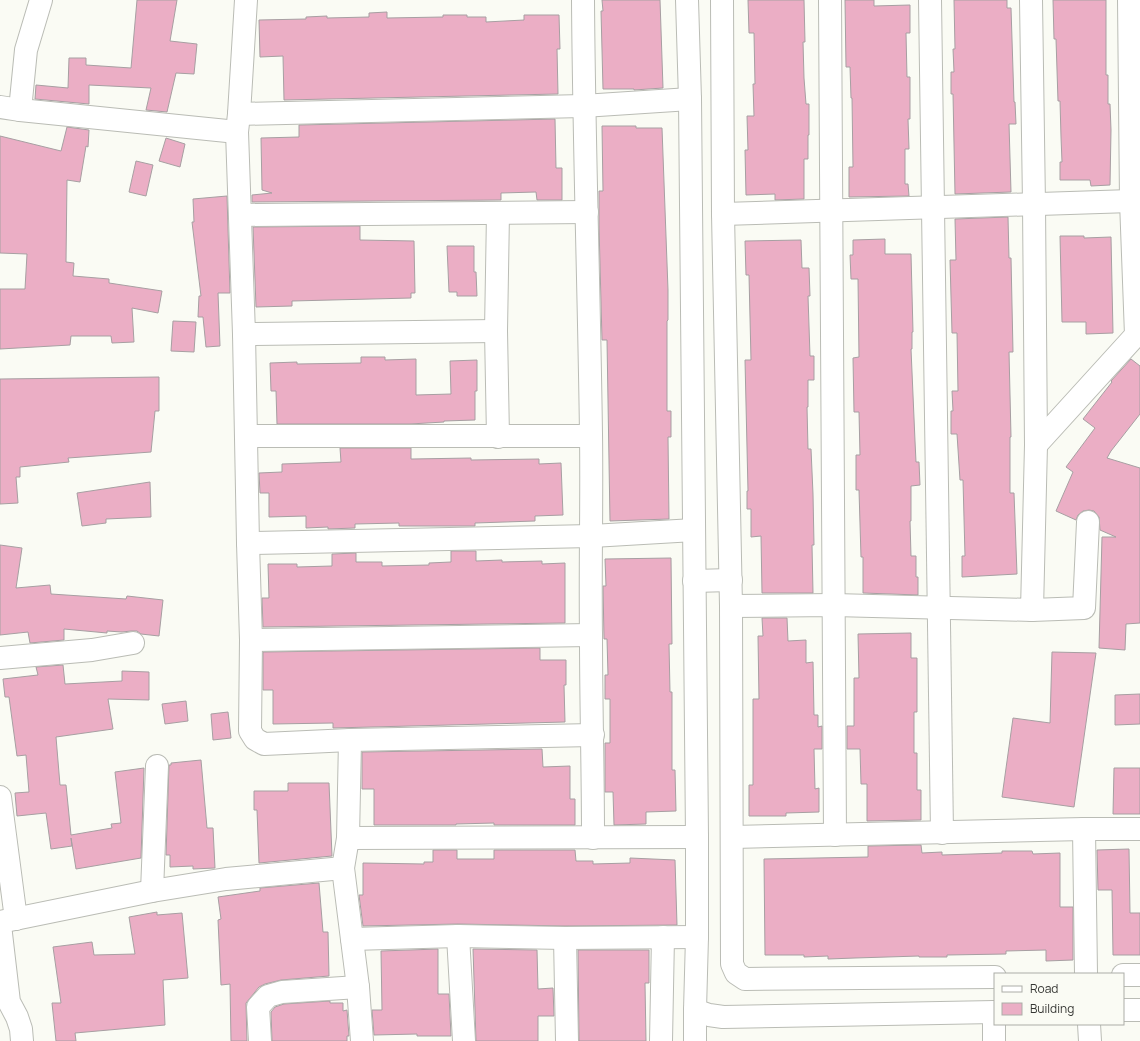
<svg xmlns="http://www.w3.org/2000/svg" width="1140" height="1041" font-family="Manrope,sans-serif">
	<rect width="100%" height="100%" fill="#fafbf4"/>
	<g fill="#ebaec5" stroke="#a79fa2">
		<path d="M137 0H177L170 41 197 44 194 74 176 73 167 112 146 110 151 88 89 85V104L35 99 36 85 68 88 69 58H86V65L131 68Z"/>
		<path d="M602 0H660L663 88 634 90V89H603L601 11H603Z"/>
		<path d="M748 0H804L805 42H803L804 78 806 104H809V135H808V159H804V199L775 200V194L746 195 745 150H748L747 116H754L753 84H755L754 33H749Z"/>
		<path d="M845 0H874V6L910 5V33H906L907 77H910V119H908L909 149H905V184H908L909 196 849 197V167H853L852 98H851L850 67H846Z"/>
		<path d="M954 0H1007V8H1011L1014 102H1015L1016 124H1009L1011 192 955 194 953 94H951V72H954L953 49H955Z"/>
		<path d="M1053 0H1106V75H1108V104H1110L1111 130 1110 185 1091 186 1090 180H1060V162H1062L1061 137 1060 101H1058L1056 39H1054Z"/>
		<path d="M387 12V18L443 17V15H467V17H486V22L524 20V15H559L560 49H557L558 94 284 100 283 56 260 57 259 20 306 19V17L327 16V18L369 17V13Z"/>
		<path d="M555 119 556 168H562V200H537L536 192 501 193V200L252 202V195L272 193 262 190 261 138 299 137V125Z"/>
		<path d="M602 126H636V128H662L668 290V320L667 321V411H671V437H668L669 519 610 521 607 340H602L599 226V191H603Z"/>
		<path d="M67 127 89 130 88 147 86 146 80 182 67 180 66 262 74 263 73 276 109 279V283L162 291 158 313 132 308 134 342 112 343 111 336H71L70 345 0 349V289H25L27 254 0 253V136L61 151Z"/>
		<path d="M166 138 185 144 180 167 159 161Z"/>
		<path d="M136 161 153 165 146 196 129 192Z"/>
		<path d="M227 196 230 293H218L220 346 206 347 203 317H198L199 296H201L192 222H194L193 199Z"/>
		<path d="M1008 217 1009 258H1011L1013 352H1009L1011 437H1010V493H1014L1017 574 962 577V556H965L963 480H960L957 434H951V411H953L952 391H958L957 333H952L950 260H956L955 219Z"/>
		<path d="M360 226V240L414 241 415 293H411V298L292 301V306L256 307 253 227Z"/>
		<path d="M1060 236H1084V238L1111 237 1113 333 1086 334V322H1062Z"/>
		<path d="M885 239V254H911L913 332H912V349H911L915 441 916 462H919L920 485 911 486V521H910L911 556H916V577H918V595L863 593V557H861L859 490H856V455H860L859 412H854L853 358 859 357 858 279H851L850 255H853V240Z"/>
		<path d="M801 240 802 268H809L810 296H808L810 356H814V380H808V407H807L808 449H811L813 494 814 545H812L813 593H762L761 536 751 537V509H747V491H748L745 360H751L749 275H746L745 241Z"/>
		<path d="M447 246H474V272H476L477 296H457V292H449Z"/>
		<path d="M173 321 196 322 194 352 171 351Z"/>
		<path d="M361 357H385V360L416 359V395L451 394 450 361 477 360V391H475V420L444 421V422L410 424H277L276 391H271L270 363 297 362V364L361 363Z"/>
		<path d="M1131 359 1140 366V414L1111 451 1107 458 1140 468V623L1126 624 1125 650 1099 648 1102 537H1116L1100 530 1099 517 1094 511 1089 510 1083 511 1078 515 1076 520 1056 511 1073 472 1066 467 1095 428 1083 419 1112 382 1111 381Z"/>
		<path d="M159 377V411H155L151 452 68 458 69 462 20 467V477H16L18 503 0 504V379Z"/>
		<path d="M340 448H411V459H412L471 458V460L539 459V464L561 463 563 515 535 516V521L475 523V526H399V523L355 524V528L328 529V527L306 528V516L269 517V493H260L259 473 282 472V464L341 462Z"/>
		<path d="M150 482 151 517 106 519V523L82 526 77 493Z"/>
		<path d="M0 545 22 548 16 588 50 585 51 594 126 599 127 596 163 600 159 636 141 634 137 631H131L122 632 107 631V633L64 629V640L30 643 28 632 0 635Z"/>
		<path d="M451 551H476V561L502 560V562L542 561V564L565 563V623L263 627 262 598H269L268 564H297V567L332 566V554L356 553V562H382V566L429 565V563L451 562Z"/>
		<path d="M671 558 672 644H669L670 692H672V770H675L676 811 646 812V824L614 825 613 792H605V743H610V699H605V675H608L607 639H604L603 586H606L605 559Z"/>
		<path d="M762 618H787L788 641 806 640V663L813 662 814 715H818V727L822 726V749H814L815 789 819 788V812L786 813V816H749V785H753V699H759L758 636H763Z"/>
		<path d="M911 633V658H917V712H914V753H917V790H921V820L867 821V784H861L860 749H847V726H854V678H859L858 634Z"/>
		<path d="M540 648V660H566V685H564L565 722 333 728V723L273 724V690H263V652Z"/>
		<path d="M1052 652 1096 653 1074 807 1002 797 1013 718 1050 723Z"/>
		<path d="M63 665 65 684 122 681V671L149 672V700L108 699 113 729 56 737 60 785H66L71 835 112 828 111 824 121 823 115 772 144 768 141 858 76 869 71 838 72 846 51 849 46 813 17 816 15 793 29 792 26 755 17 756 9 697H5L3 679 38 675 36 667Z"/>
		<path d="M1140 694V724L1115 725V695Z"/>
		<path d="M186 701 188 721 165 724 162 704Z"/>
		<path d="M228 712 231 738 213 740 211 714Z"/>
		<path d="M542 749 543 767 570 766V799H575V825H494V823L456 824V825H374V789H362V752Z"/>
		<path d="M201 760 207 828H213L215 868 193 869V866L170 867V855H166L169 765H171V763Z"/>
		<path d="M1114 768H1140V814H1113Z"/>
		<path d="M288 783H329L332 856 259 863 257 810H254V791H288Z"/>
		<path d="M921 845 922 853 942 852V855L1002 853V851H1032L1033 854 1060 853V907H1073V960L1046 961V950L1006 951V954L947 955V957H919V956L855 958 828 959V956L804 957V955H765L764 859 868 857V846Z"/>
		<path d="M1129 849 1130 913H1140V955H1113L1112 890H1098L1097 850Z"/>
		<path d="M433 850H457V859H494V850H575L576 861H593V864L630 863V858L675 860 677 925 565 926 458 924 363 926 359 895H363V863L424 864V862H433Z"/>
		<path d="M319 883 323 932H328L329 976 281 980 265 984 259 987 246 1003 247 1041H231L230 984 221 985 218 920 221 919 218 897 260 891V888Z"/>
		<path d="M157 912V915L182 913 188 978 163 980 165 1025 75 1033 76 1041H56L52 1003H61L53 947 92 942 94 955 135 954 129 917Z"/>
		<path d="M438 949V994H449L451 1036H417V1034L374 1035 372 1010H382L381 951Z"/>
		<path d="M473 949 537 950 538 989 553 988 554 1016H538V1041H476Z"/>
		<path d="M578 950H649V983H645L646 1041H579Z"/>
		<path d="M330 1001V1003H343V1011L347 1010 349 1036H347V1041H272L271 1012 275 1007 284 1004Z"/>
	</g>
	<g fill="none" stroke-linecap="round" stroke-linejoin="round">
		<g stroke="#babcb5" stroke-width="24">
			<g id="minor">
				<path d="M246 0 239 114 237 132 244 334 248 543 251 640 250 731 255 739 264 744 350 740 593 735"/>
				<path d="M583 0C584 145 589 289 591 434 592 501 590 568 591 636 591 703 593 770 593 838"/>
				<path d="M687 0 690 99 697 837V937L695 1010 709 1015 723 1017 995 1012"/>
				<path d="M722 0 723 214 731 606 732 964 736 973 745 979 995 977"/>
				<path d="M830 0 835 835"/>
				<path d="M930 0 942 833"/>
				<path d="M0 107 20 110 237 132"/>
				<path d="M20 110 26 50 41 0"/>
				<path d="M239 114 583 106 690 99"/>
				<path d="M723 214 1131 201"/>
				<path d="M240 215 587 212"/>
				<path d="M244 334 496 331"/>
				<path d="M246 436H591"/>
				<path d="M498 437 496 331 498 213"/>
				<path d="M1036 445 1136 335 1131 201 1129 0"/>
				<path d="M248 543 592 536 694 530"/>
				<path d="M694 581 731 580"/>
				<path d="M731 606 834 605 1032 610 1036 445 1034 204 1031 0"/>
				<path d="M1032 610 1084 608 1088 522"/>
				<path d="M251 640 591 635"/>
				<path d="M0 658 92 650 133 643"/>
				<path d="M350 740 348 838 343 868 358 987 362 1041"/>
				<path d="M0 797 16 919"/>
				<path d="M733 837 1084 829"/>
				<path d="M348 838 697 837"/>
				<path d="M152 891 157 766"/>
				<path d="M0 922 152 891 226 879 343 868"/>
				<path d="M0 925 9 1002 17 1017 21 1029 22 1041"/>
				<path d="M458 936 464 1041"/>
				<path d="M565 938 567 1041"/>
				<path d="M352 939 458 936 565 938 697 937"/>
				<path d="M1086 974 1084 829H1140"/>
				<path d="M1123 975H1140"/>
				<path d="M1123 1010H1140"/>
				<path d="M994 1012V1041"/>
				<path d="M1089 1024 1090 1041"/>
				<path d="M260 1041 258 1007 268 996 282 992 358 987"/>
				<path d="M661 1041 663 937"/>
				<path d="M695 1041V1010"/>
			</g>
		</g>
		<use href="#minor" stroke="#fff" stroke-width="22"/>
	</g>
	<rect x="994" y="973" width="130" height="52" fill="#fafbf4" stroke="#acada7"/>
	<rect x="1002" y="986" width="20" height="6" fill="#ffffff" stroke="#acada7"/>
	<text x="1030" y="993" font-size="12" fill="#363734">Road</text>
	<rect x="1002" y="1003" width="20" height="12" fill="#ebaec5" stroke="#acada7"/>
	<text x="1030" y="1013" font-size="12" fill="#363734">Building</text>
</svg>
